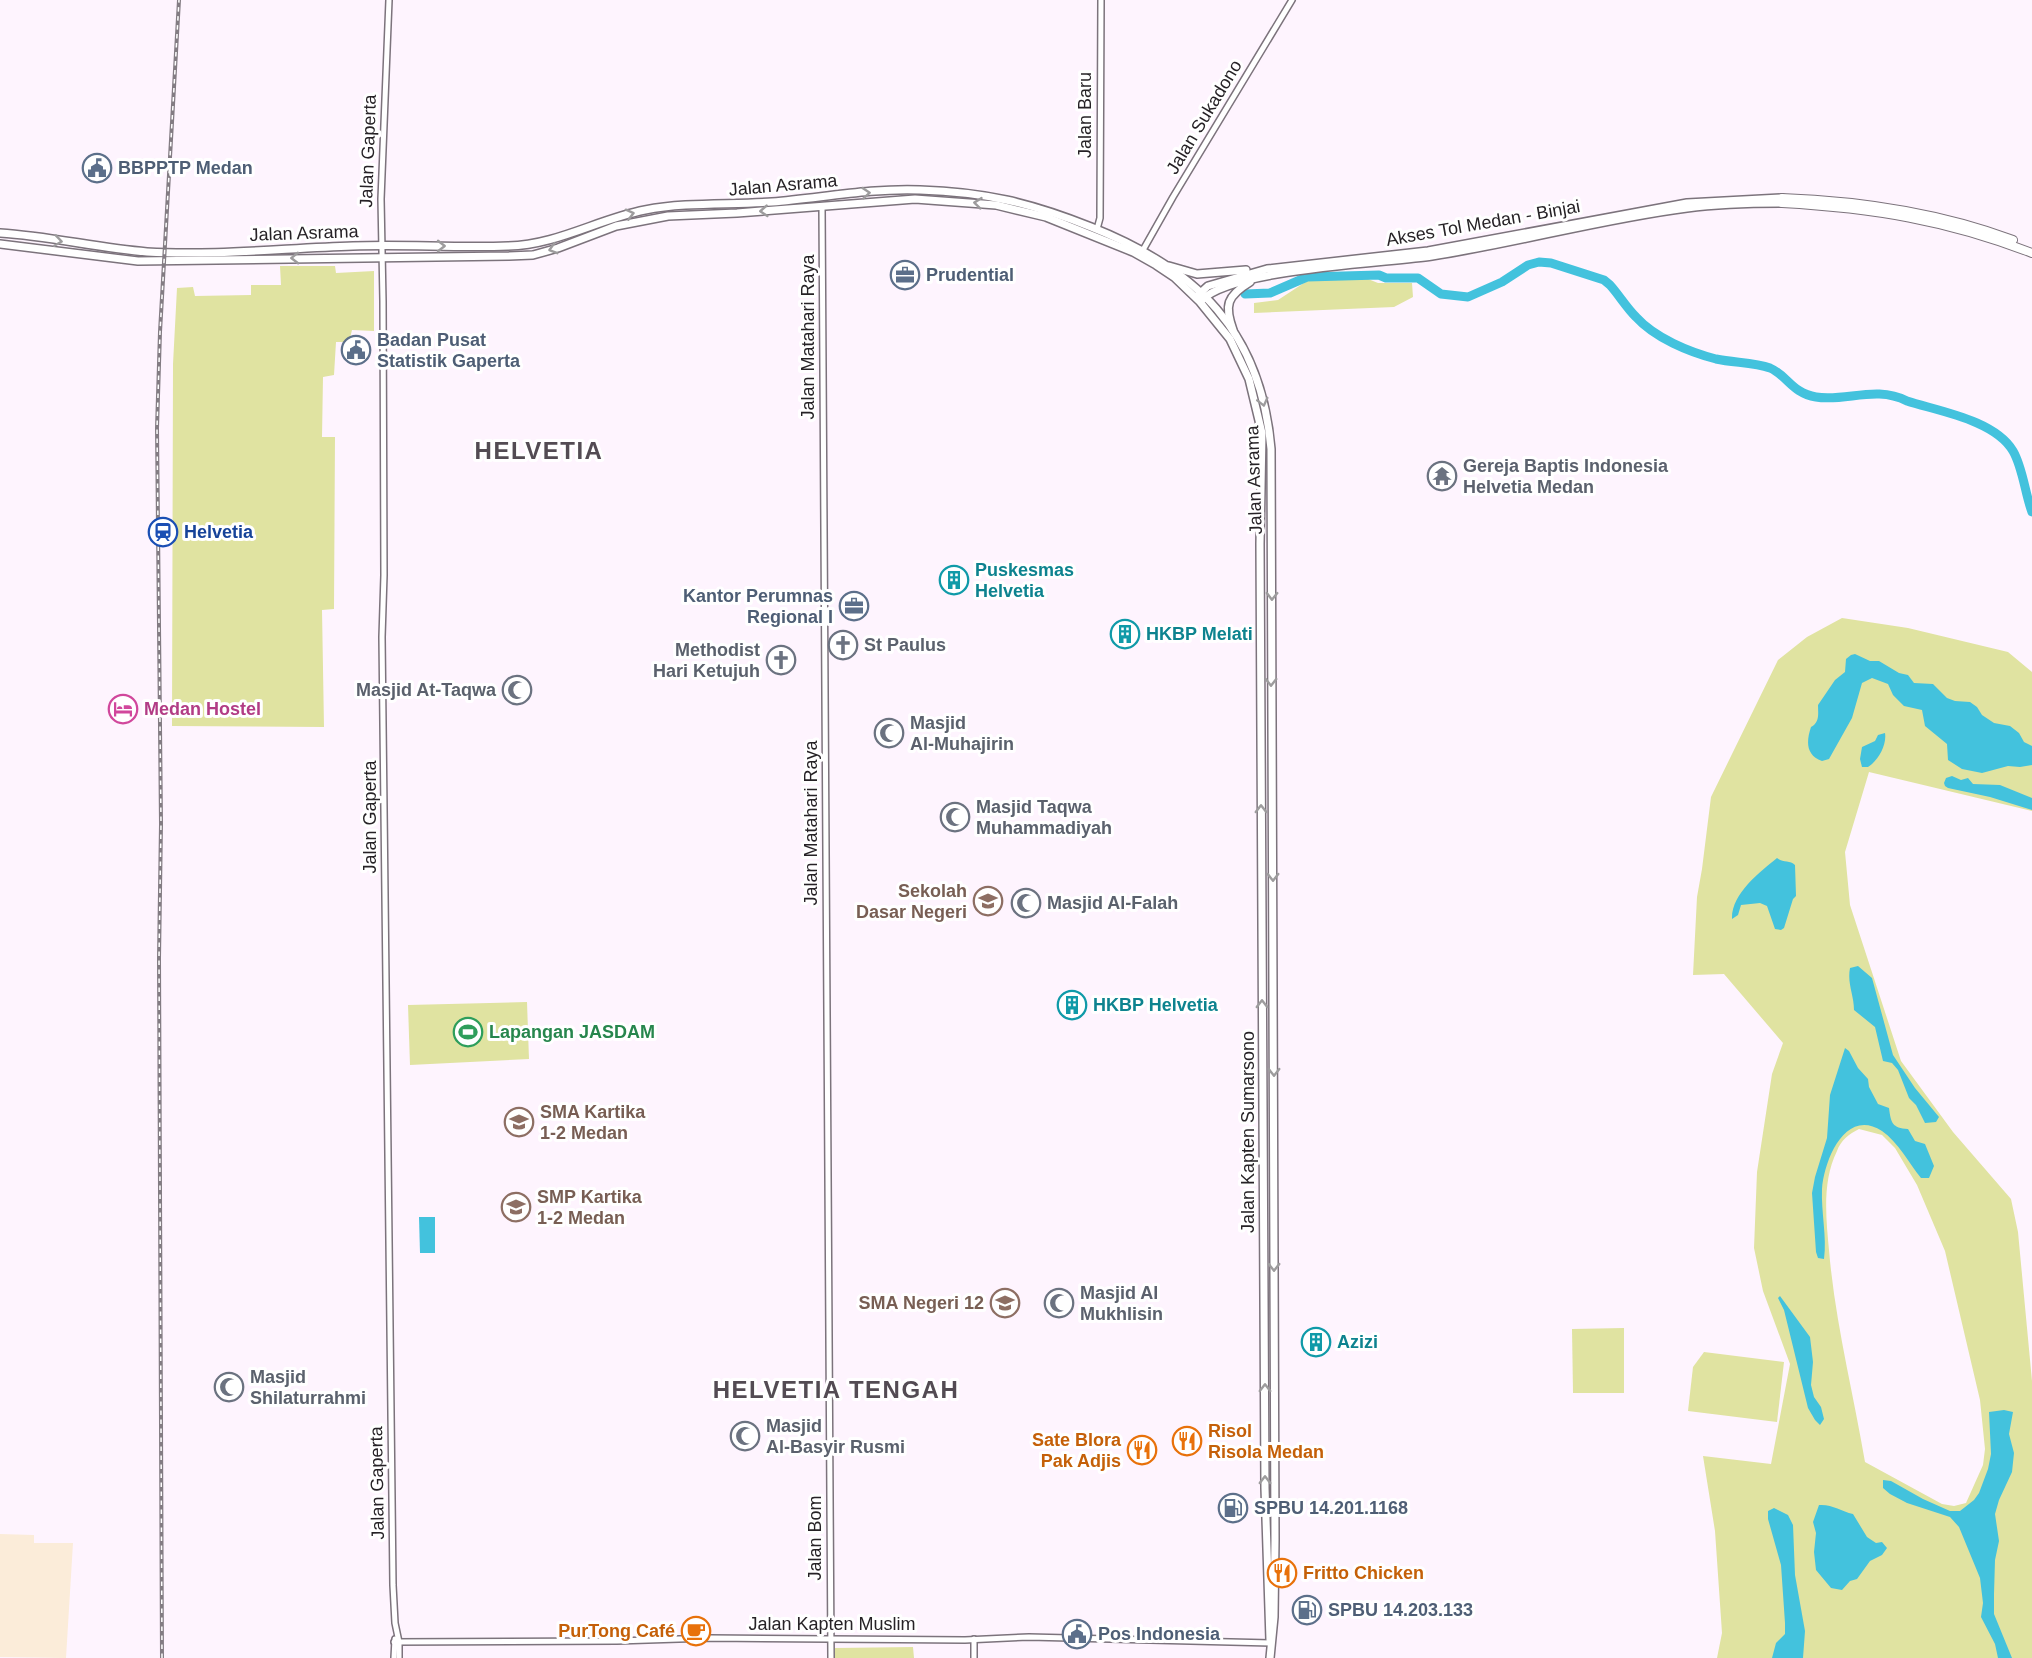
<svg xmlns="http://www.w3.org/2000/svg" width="2032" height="1658" font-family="Arial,sans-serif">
	<rect width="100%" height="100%" fill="#fef4fe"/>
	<path fill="#fbecd9" d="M0 1534 34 1535V1543H73L66 1658 0 1657Z"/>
	<g fill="#e0e3a1" fill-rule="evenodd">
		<path d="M280 266H335L336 273 374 271V331L352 330 349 342H336L334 375 323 377 322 437H335L334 609 322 610 324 727 172 726 173 364 177 288 193 287 195 296 251 295V285H281Z"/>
		<path d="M1310 279H1368L1378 283H1412L1413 297 1394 307 1254 313V303L1278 300Z"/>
		<path d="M1842 618 1908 628 2008 652 2032 672V811L1869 772 1845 852 1850 905 1901 1061 1953 1132 2011 1199 2018 1232 2032 1381V1658H1717L1722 1633 1715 1531 1703 1456 1771 1464 1790 1364 1763 1291 1754 1248 1757 1172 1772 1074 1783 1043 1724 974 1693 975 1697 897 1702 869 1711 797 1778 660 1807 637ZM1859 1129 1882 1135 1895 1148 1917 1185 1945 1251 1980 1400 1985 1449 1983 1465 1966 1503 1954 1506 1942 1504 1865 1462C1853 1391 1835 1322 1829 1250 1826 1218 1822 1181 1837 1151 1841 1140 1849 1134 1859 1129Z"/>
		<path d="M527 1002 529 1059 410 1065 408 1005Z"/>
		<path d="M1624 1328V1393H1573L1572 1329Z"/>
		<path d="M1704 1352 1784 1362 1777 1422 1688 1411 1693 1367Z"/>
		<path d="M913 1647 914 1658H835V1648Z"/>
	</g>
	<g fill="#43c2dd">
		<path d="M1855 654 1870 661H1879L1899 673 1908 675 1914 683 1933 684 1947 698 1955 701 1970 702 1977 707 1982 715 1994 723 2010 726 2019 733 2024 742 2032 746V765L2020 767 2008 766 1982 773 1962 769 1948 760 1947 744 1925 726 1922 710 1904 706 1893 695 1888 684 1872 678 1862 683 1852 718 1829 759 1822 761C1806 755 1806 742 1811 727 1820 722 1818 714 1818 705L1835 680 1845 672 1846 659 1851 655Z"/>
		<path d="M1885 733C1887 745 1878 761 1868 767H1862L1860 759 1862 747 1875 741 1878 735Z"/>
		<path d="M1952 776 1961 780 1968 778 1973 784 2000 785 2032 798V810L1990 797 1948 788 1945 786 1944 783 1946 778Z"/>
		<path d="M1777 858C1783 863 1790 860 1795 865L1796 896 1793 899 1784 928 1781 930 1775 929 1767 906 1760 903 1741 905 1738 915 1732 919C1731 894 1760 872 1777 858Z"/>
		<path d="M1858 966 1872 978 1893 1055 1915 1088 1939 1117 1936 1122 1925 1123 1916 1105 1909 1098 1898 1070 1892 1063 1883 1061 1875 1027 1854 1010C1854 995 1847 984 1850 968Z"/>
		<path d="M1845 1048 1849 1051 1858 1068 1868 1079 1869 1087 1878 1104 1889 1108C1891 1123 1892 1128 1908 1129L1915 1141 1925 1144 1934 1166 1929 1178H1921C1909 1163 1898 1142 1882 1131 1845 1107 1824 1161 1822 1189 1821 1212 1827 1237 1824 1259L1818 1258 1816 1252 1812 1193 1815 1177 1827 1138 1830 1095Z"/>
		<path d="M419 1217H435V1253H420Z"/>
		<path d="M1780 1296 1810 1337 1813 1362 1811 1385 1814 1397 1821 1407 1824 1419 1820 1425 1815 1420 1808 1408 1784 1310 1778 1298Z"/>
		<path d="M2004 1410 2013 1412 2009 1434 2014 1453 2012 1472 1999 1500 1995 1514 1999 1541 1995 1560 1994 1594V1614L2012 1658H1998L1995 1644 1981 1617 1983 1603 1980 1578 1959 1527 1950 1517 1907 1503 1890 1494 1883 1488V1480L1891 1481 1923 1499 1950 1511H1960L1974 1500 1979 1493 1988 1469 1991 1454 1989 1412Z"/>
		<path d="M1819 1505C1832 1504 1841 1511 1853 1514L1867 1537 1876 1543 1882 1542 1887 1548 1882 1555 1870 1561 1857 1579 1850 1581 1842 1590 1831 1588 1816 1570 1814 1552 1816 1533 1813 1522Z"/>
		<path d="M1774 1508 1788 1515 1793 1525 1795 1575 1805 1631 1803 1658H1772L1776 1643 1785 1634V1623L1781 1565 1768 1519V1511Z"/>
	</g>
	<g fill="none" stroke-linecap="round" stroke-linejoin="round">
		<path stroke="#43c2dd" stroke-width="9" d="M1245 294 1270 293 1307 277 1379 275 1386 278H1418L1441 294 1468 297 1502 282 1528 265 1539 262 1551 263 1604 280 1610 285C1619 295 1626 307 1636 317 1655 338 1689 352 1716 359 1734 363 1754 362 1770 368 1788 376 1792 393 1816 397 1846 402 1876 385 1907 401 1938 411 1995 420 2013 451 2023 468 2025 494 2032 512"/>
		<g stroke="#7c737c" stroke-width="8">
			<g id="tertiary">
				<path d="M389 0 381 199 383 301 384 575 382 637 393 1585 395 1623 399 1642V1658"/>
				<path d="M822 207 831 1658"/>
				<path d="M1097 229 1100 218 1101 0"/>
				<path d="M1143 250 1173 197 1292 0"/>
				<path d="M974 1639V1658"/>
				<path d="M394 1642 617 1641 710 1638 965 1640 1029 1637 1271 1643"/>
				<path d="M394 1658 395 1639"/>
			</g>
		</g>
		<g stroke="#7c737c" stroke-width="10">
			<g id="primary">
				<path d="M1169 266 1197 274 1246 270"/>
				<path d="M1197 296 1208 286 1267 269 1428 251 1687 203 1782 198"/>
				<path d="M1202 300C1232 269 1384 263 1432 256 1517 243 1601 219 1687 208 1718 204 1750 203 1782 203"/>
				<path d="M1233 330C1224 305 1227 296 1250 282"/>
			</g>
		</g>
		<g stroke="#7c737c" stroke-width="10">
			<g id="trunk">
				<path d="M0 233C49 236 98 248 147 252 214 256 286 248 353 246 404 244 456 248 508 246 557 245 598 219 645 210 686 202 730 205 772 202 821 198 871 188 920 190 985 192 1031 203 1091 227 1197 269 1261 331 1271 449L1275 1540 1274 1617 1270 1658"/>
				<path d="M0 244 138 261 509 256 533 255 558 248 616 226 668 216 737 213 915 199 996 205 1046 217 1133 252 1156 265 1174 277 1200 302 1230 339 1249 379 1262 433 1260 544 1265 1488 1270 1640"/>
			</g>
		</g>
		<g stroke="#7c737c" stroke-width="10">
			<g id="motorway">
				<path d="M1782 198C1862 201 1938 212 2013 240"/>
				<path d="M1782 203C1872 208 1947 220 2032 253"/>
			</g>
		</g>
		<use href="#tertiary" stroke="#fff" stroke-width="5"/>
		<use href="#primary" stroke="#fff" stroke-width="7"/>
		<use href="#trunk" stroke="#fff" stroke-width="7"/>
		<use href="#motorway" stroke="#fff" stroke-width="8"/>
		<g stroke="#837c83" stroke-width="4">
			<path id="rail" d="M162 1658 159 958 161 824 157 428 160 332 179 0"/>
		</g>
		<use href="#rail" stroke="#fff" stroke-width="1.5" stroke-dasharray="4.5" stroke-linecap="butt"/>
	</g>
	<defs><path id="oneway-chevron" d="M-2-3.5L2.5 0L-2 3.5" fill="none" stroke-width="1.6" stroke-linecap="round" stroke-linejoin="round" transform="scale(1.5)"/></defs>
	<g stroke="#9d9c9d">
		<use href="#oneway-chevron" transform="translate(866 193) rotate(-5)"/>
		<use href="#oneway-chevron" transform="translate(978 203) rotate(-174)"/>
		<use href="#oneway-chevron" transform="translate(764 211) rotate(176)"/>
		<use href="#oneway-chevron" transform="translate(630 214) rotate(-14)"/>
		<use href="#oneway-chevron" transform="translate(58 241) rotate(8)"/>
		<use href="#oneway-chevron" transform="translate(441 246)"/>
		<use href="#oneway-chevron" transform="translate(553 249) rotate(164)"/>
		<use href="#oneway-chevron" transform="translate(295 258) rotate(179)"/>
		<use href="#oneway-chevron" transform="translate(1263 402) rotate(76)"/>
		<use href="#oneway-chevron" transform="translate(1272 596) rotate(91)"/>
		<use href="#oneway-chevron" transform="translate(1271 682) rotate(90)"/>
		<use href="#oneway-chevron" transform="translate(1261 809) rotate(-90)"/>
		<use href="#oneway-chevron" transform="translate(1273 877) rotate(90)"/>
		<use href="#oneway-chevron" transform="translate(1262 1004) rotate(-90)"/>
		<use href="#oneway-chevron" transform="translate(1274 1072) rotate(90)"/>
		<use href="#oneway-chevron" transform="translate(1274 1267) rotate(90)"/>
		<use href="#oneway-chevron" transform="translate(1265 1388) rotate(-90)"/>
		<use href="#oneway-chevron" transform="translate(1265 1480) rotate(-90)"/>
	</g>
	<defs>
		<g id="civic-ring" transform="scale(1.5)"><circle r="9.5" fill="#fff" stroke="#5c6f8a" stroke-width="1.5"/><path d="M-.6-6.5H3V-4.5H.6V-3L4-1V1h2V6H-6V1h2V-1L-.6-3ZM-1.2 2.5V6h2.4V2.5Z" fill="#5c6f8a"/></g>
		<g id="office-ring" transform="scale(1.5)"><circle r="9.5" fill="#fff" stroke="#5c6f8a" stroke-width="1.5"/><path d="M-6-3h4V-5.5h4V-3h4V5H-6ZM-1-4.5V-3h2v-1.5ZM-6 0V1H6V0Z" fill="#5c6f8a"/></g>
		<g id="temple-ring" transform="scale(1.5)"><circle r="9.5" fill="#fff" stroke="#6b7280" stroke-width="1.5"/><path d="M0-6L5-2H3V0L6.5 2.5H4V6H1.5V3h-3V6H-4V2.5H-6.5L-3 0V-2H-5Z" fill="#6b7280"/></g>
		<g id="station-ring" transform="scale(1.5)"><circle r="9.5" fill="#fff" stroke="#1a4fb4" stroke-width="1.5"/><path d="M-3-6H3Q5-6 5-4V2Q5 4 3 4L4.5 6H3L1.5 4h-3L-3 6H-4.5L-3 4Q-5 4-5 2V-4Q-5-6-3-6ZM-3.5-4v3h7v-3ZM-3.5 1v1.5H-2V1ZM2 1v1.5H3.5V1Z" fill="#1a4fb4"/></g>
		<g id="building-ring" transform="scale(1.5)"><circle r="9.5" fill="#fff" stroke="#0f9aa8" stroke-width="1.5"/><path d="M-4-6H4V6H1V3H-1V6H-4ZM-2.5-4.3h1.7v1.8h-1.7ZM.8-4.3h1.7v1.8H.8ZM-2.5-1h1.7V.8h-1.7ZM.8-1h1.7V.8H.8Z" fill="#0f9aa8"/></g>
		<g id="church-ring" transform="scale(1.5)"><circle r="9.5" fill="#fff" stroke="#6b7280" stroke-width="1.5"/><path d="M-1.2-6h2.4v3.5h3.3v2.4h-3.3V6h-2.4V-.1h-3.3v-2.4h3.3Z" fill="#6b7280"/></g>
		<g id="mosque-ring" transform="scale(1.5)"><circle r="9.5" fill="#fff" stroke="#6b7280" stroke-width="1.5"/><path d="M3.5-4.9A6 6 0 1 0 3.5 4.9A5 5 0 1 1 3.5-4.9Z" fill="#6b7280"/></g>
		<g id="hotel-ring" transform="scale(1.5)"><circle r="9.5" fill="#fff" stroke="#d1479c" stroke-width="1.5"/><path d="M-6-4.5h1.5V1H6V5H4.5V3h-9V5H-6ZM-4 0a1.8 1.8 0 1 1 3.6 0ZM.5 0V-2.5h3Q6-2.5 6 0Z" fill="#d1479c"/></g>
		<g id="school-ring" transform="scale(1.5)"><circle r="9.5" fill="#fff" stroke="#8d6e63" stroke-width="1.5"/><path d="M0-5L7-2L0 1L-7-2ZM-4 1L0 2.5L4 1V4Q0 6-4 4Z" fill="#8d6e63"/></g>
		<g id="stadium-ring" transform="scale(1.5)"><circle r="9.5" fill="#fff" stroke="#2e9e5b" stroke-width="1.5"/><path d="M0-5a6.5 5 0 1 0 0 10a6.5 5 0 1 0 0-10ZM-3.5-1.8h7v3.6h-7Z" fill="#2e9e5b"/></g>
		<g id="restaurant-ring" transform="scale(1.5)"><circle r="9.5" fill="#fff" stroke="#e8710a" stroke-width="1.5"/><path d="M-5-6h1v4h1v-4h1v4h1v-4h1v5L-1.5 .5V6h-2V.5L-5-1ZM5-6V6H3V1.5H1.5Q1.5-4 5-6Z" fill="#e8710a"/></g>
		<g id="fuel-ring" transform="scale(1.5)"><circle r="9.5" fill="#fff" stroke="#5c6f8a" stroke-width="1.5"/><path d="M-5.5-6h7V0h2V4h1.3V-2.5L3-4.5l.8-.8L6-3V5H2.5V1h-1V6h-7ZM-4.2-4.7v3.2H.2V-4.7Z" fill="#5c6f8a"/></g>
		<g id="cafe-ring" transform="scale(1.5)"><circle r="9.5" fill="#fff" stroke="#e8710a" stroke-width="1.5"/><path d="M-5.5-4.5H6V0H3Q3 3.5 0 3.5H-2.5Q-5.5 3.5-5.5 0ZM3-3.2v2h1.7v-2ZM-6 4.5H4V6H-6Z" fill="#e8710a"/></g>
	</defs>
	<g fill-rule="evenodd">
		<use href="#civic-ring" x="97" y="168"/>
		<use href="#office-ring" x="905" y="275"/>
		<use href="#civic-ring" x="356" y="350"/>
		<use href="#temple-ring" x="1442" y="476"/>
		<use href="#station-ring" x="163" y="532"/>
		<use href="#building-ring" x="954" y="580"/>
		<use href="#office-ring" x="854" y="606"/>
		<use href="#building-ring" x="1125" y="634"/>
		<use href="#church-ring" x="843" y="645"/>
		<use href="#church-ring" x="781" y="660"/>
		<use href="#mosque-ring" x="517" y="690"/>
		<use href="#hotel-ring" x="123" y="709"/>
		<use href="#mosque-ring" x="889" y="733"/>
		<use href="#mosque-ring" x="955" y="817"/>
		<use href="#school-ring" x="988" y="901"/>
		<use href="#mosque-ring" x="1026" y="903"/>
		<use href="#building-ring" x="1072" y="1005"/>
		<use href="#stadium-ring" x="468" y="1032"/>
		<use href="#school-ring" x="519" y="1122"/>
		<use href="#school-ring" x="516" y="1207"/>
		<use href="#school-ring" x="1005" y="1303"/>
		<use href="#mosque-ring" x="1059" y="1303"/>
		<use href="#building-ring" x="1316" y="1342"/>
		<use href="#mosque-ring" x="229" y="1387"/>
		<use href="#mosque-ring" x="745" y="1436"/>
		<use href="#restaurant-ring" x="1187" y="1441"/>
		<use href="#restaurant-ring" x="1142" y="1450"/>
		<use href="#fuel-ring" x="1233" y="1508"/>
		<use href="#restaurant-ring" x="1282" y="1573"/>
		<use href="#fuel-ring" x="1307" y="1610"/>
		<use href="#cafe-ring" x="696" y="1631"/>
		<use href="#civic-ring" x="1077" y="1634"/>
	</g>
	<g text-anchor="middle" stroke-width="6" stroke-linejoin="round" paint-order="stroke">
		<g font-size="18" fill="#262226" stroke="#fff">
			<text transform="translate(1085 115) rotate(-90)" y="6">Jalan Baru</text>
			<text transform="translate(1204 117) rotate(-59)" y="6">Jalan Sukadono</text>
			<text transform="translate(368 151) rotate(-88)" y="6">Jalan Gaperta</text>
			<text transform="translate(783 185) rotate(-5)" y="6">Jalan Asrama</text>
			<text transform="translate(1483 223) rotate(-10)" y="6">Akses Tol Medan - Binjai</text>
			<text transform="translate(304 233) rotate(-2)" y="6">Jalan Asrama</text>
			<text transform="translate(808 337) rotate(-90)" y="6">Jalan Matahari Raya</text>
			<text transform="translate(1254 480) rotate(-92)" y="6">Jalan Asrama</text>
			<text transform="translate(370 817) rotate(-90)" y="6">Jalan Gaperta</text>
			<text transform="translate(811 823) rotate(-90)" y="6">Jalan Matahari Raya</text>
			<text transform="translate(1248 1132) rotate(-90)" y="6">Jalan Kapten Sumarsono</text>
			<text transform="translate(377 1483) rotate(-91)" y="6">Jalan Gaperta</text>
			<text transform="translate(815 1538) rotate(-90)" y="6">Jalan Bom</text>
			<text x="832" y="1630">Jalan Kapten Muslim</text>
		</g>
		<g font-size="18" font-weight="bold" fill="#4e5e75" stroke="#fff" text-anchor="start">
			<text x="118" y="174">BBPPTP Medan</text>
			<text x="926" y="281">Prudential</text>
			<text x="377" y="346">Badan Pusat<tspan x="377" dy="21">Statistik Gaperta</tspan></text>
			<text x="833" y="602" text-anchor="end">Kantor Perumnas<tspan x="833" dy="21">Regional I</tspan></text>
			<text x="1254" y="1514">SPBU 14.201.1168</text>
			<text x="1328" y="1616">SPBU 14.203.133</text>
			<text x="1098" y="1640">Pos Indonesia</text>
		</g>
		<g font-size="18" font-weight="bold" fill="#5b616d" stroke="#fff" text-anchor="start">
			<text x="1463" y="472">Gereja Baptis Indonesia<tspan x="1463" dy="21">Helvetia Medan</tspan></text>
			<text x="864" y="651">St Paulus</text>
			<text x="760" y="656" text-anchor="end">Methodist<tspan x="760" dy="21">Hari Ketujuh</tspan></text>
			<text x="496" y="696" text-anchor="end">Masjid At-Taqwa</text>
			<text x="910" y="729">Masjid<tspan x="910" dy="21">Al-Muhajirin</tspan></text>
			<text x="976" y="813">Masjid Taqwa<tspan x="976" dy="21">Muhammadiyah</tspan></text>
			<text x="1047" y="909">Masjid Al-Falah</text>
			<text x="1080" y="1299">Masjid Al<tspan x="1080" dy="21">Mukhlisin</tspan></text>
			<text x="250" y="1383">Masjid<tspan x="250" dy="21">Shilaturrahmi</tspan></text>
			<text x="766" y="1432">Masjid<tspan x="766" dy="21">Al-Basyir Rusmi</tspan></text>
		</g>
		<g font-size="18" font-weight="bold" fill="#164399" stroke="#fff" text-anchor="start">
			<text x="184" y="538">Helvetia</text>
		</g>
		<g font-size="18" font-weight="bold" fill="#0d838f" stroke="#fff" text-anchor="start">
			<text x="975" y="576">Puskesmas<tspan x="975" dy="21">Helvetia</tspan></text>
			<text x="1146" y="640">HKBP Melati</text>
			<text x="1093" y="1011">HKBP Helvetia</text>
			<text x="1337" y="1348">Azizi</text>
		</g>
		<g font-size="18" font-weight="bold" fill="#b23c85" stroke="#fff" text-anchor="start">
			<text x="144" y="715">Medan Hostel</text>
		</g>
		<g font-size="18" font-weight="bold" fill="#785e54" stroke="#fff" text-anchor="end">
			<text x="967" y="897">Sekolah<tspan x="967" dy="21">Dasar Negeri</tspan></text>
			<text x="540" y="1118" text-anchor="start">SMA Kartika<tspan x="540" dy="21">1-2 Medan</tspan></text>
			<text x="537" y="1203" text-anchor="start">SMP Kartika<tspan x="537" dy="21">1-2 Medan</tspan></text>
			<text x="984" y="1309">SMA Negeri 12</text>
		</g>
		<g font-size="18" font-weight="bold" fill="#27864d" stroke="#fff" text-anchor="start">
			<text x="489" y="1038">Lapangan JASDAM</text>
		</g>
		<g font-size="18" font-weight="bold" fill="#c56008" stroke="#fff" text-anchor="start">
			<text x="1208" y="1437">Risol<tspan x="1208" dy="21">Risola Medan</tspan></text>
			<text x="1121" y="1446" text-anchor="end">Sate Blora<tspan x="1121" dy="21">Pak Adjis</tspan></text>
			<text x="1303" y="1579">Fritto Chicken</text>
			<text x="675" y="1637" text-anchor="end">PurTong Café</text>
		</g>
		<g font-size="24" font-weight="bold" letter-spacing="1.5" fill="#534b53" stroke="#fff">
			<text x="539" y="459">HELVETIA</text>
			<text x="836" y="1398">HELVETIA TENGAH</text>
		</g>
	</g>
</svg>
